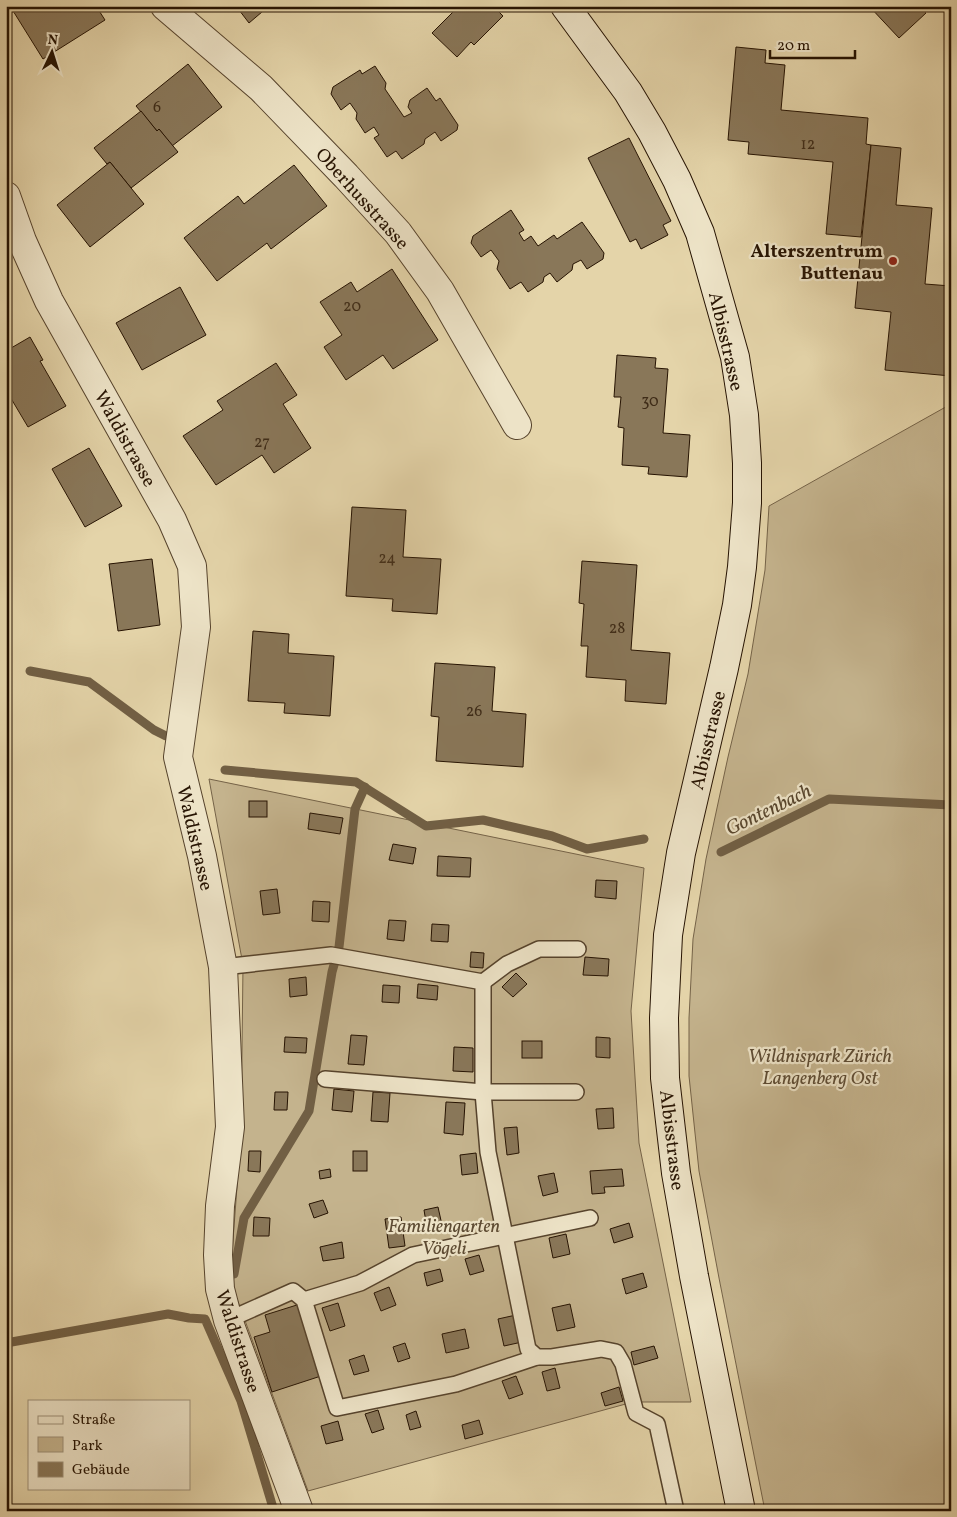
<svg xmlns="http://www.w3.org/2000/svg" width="957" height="1517" font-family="Vollkorn,serif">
	<rect width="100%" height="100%" fill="#e4d4a9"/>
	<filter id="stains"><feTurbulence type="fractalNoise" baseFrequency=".004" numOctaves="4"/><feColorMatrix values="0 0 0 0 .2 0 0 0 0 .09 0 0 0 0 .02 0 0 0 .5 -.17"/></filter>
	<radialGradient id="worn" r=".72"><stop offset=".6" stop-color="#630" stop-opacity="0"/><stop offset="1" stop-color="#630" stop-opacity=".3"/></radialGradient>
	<g fill="#c4b38d" stroke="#756348">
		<path d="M951 404V1511H765L719 1278 699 1171 689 1076V1018L693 939 706 859 728 757 748 674 765 570 769 506Z"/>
		<path d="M209 779 644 868 631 1011 639 1143 691 1402H633L308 1491 230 1280 241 1134 243 965Z"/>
	</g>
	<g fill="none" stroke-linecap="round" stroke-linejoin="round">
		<g stroke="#715f44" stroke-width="9">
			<path d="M30 671 89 682 154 730 166 736"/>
			<path d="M225 770 356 782 426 826 483 820 552 836 587 849 644 839"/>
			<path d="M721 852 829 799 951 805"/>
			<path d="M234 1274 244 1218 309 1111 332 972 339 947 355 809 365 787"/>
			<path d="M6 1343 168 1314 189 1318 205 1319 241 1401 274 1511"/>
		</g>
	</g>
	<g fill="#897759" stroke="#261302">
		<path d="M10 6H96L105 20 43 59Z"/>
		<path d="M236 6H269L249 23Z"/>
		<path d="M459 6H493L503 16 474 45 471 42 457 57 432 33Z"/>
		<path d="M869 6H919L926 13 899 38Z"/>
		<path d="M736 47 766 50 765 63 785 65 781 110 868 118 866 144 871 145 861 237 826 234 833 162 748 154 749 142 728 140Z"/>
		<path d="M188 64 222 107 172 146 159 129 157 131 136 106Z"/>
		<path d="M375 66 386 83 385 89 404 117 412 113 408 107 410 100 427 88 436 101 440 98 458 125 457 130 441 141 435 132 425 139 424 144 402 159 396 151 387 157 374 138 379 135 374 127 365 133 356 119 357 113 350 103 341 110 331 94 333 87 360 70 362 74Z"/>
		<path d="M141 111 157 131 159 129 178 152 131 188 110 162 107 164 94 148Z"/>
		<path d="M629 138 671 221 663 225 668 235 641 249 636 239 630 242 588 158Z"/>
		<path d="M871 145 901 148 896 205 932 208 925 284 951 286V376L885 370 891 312 855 308Z"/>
		<path d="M110 162 144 204 90 247 57 205Z"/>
		<path d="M294 165 327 206 271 249 267 243 217 281 184 238 238 196 244 204Z"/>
		<path d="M511 210 524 230 519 233 524 241 531 236 538 246 554 235 557 239 582 222 604 253 603 259 587 269 581 260 573 264 572 270 557 282 550 273 544 277 543 282 528 292 521 282 510 289 497 269 499 261 491 250 481 257 471 243 473 236Z"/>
		<path d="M392 269 438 340 393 369 383 355 346 380 324 347 342 335 320 302 351 282 357 292Z"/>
		<path d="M180 287 206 335 142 370 116 323Z"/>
		<path d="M30 337 43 360 40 361 66 406 28 427 6 390V351Z"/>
		<path d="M617 355 656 358 655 368 668 369 663 433 690 435 687 477 648 474 649 467 622 465 624 428 618 427 621 397H614Z"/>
		<path d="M276 363 297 395 283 404 311 448 274 473 262 455 216 485 183 436 223 410 217 401Z"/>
		<path d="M89 448 122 506 85 527 52 469Z"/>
		<path d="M352 507 406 510 403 557 441 559 437 614 392 611 393 599 346 596Z"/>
		<path d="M152 559 160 625 118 631 109 564Z"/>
		<path d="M582 561 637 565 631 650 670 653 666 704 625 701 626 680 586 677 588 646H581L584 604 579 603Z"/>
		<path d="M253 631 289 634 288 653 334 656 330 716 284 713 285 703 248 701Z"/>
		<path d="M435 663 495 667 492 711 526 714 523 767 436 761 439 717 431 716Z"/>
		<rect x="249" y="801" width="18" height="16"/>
		<path d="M310 813 343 818 340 834 308 829Z"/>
		<path d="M393 844 416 848 413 864 389 860Z"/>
		<path d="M438 856 471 858 470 877 437 876Z"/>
		<path d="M596 880 617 881 616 899 595 897Z"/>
		<path d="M277 889 280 913 263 915 260 891Z"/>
		<path d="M313 901 330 902 329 922 312 921Z"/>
		<path d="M389 920 406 921 404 941 387 939Z"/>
		<path d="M432 924 449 925 448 942 431 941Z"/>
		<path d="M471 952 484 953 483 968 470 967Z"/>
		<path d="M585 957 609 959 608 976 583 975Z"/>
		<path d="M516 973 527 984 513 997 502 987Z"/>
		<path d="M306 977 307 995 290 997 289 979Z"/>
		<path d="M418 984 438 986 437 1000 417 998Z"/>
		<path d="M383 985 400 986 399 1003 382 1002Z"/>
		<path d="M351 1035 367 1036 364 1065 348 1064Z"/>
		<path d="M285 1037 307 1038 306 1053 284 1052Z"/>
		<path d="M596 1037 610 1038V1058L596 1057Z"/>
		<rect x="522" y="1041" width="20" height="17"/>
		<path d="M454 1047 473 1048V1072L453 1071Z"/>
		<path d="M334 1089 354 1091 352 1112 332 1110Z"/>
		<path d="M275 1092H288L287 1110H274Z"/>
		<path d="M373 1092 390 1093 388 1122 371 1121Z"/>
		<path d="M446 1102 465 1103 463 1135 444 1133Z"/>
		<path d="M613 1108 614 1128 598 1129 596 1109Z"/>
		<path d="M517 1127 519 1153 507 1155 504 1128Z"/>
		<path d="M249 1151H261L260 1172 248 1171Z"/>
		<rect x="353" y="1151" width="14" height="20"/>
		<path d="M476 1153 478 1173 462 1175 460 1155Z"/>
		<path d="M330 1169 331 1177 320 1179 319 1171Z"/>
		<path d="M622 1169 624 1186 604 1187 605 1193 592 1194 590 1171Z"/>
		<path d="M554 1173 558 1192 543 1196 538 1176Z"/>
		<path d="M323 1200 328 1213 314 1218 309 1204Z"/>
		<path d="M438 1207 442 1225 427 1228 424 1210Z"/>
		<path d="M254 1217 270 1218 269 1236H253Z"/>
		<path d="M401 1217 405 1246 389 1248 385 1219Z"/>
		<path d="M629 1223 633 1237 614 1243 610 1229Z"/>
		<path d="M566 1234 570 1254 553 1258 549 1238Z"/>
		<path d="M342 1242 344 1258 323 1261 320 1247Z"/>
		<path d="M479 1255 484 1271 470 1275 465 1259Z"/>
		<path d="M440 1269 443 1281 427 1286 424 1273Z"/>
		<path d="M643 1273 647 1287 626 1294 622 1279Z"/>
		<path d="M389 1287 396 1305 381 1311 374 1293Z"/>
		<path d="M338 1303 345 1326 330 1331 322 1308Z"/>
		<path d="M300 1304 324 1375 272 1392 254 1337 270 1332 265 1315Z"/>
		<path d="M570 1304 575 1327 557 1331 552 1308Z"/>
		<path d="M516 1315 522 1342 504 1346 498 1319Z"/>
		<path d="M465 1329 469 1348 446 1353 442 1334Z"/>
		<path d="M405 1343 410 1358 398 1362 393 1347Z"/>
		<path d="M654 1346 658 1358 634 1365 631 1352Z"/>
		<path d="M364 1355 369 1371 354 1375 349 1360Z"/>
		<path d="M555 1368 560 1388 547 1391 542 1372Z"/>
		<path d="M516 1376 523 1394 509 1399 502 1381Z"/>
		<path d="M619 1387 623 1401 605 1406 601 1393Z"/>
		<path d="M378 1410 384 1429 372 1433 365 1414Z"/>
		<path d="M416 1411 421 1427 410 1430 406 1415Z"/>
		<path d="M479 1420 483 1434 465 1439 462 1425Z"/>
		<path d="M338 1421 343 1440 326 1444 321 1426Z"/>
	</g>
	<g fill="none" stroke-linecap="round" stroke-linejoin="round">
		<g stroke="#56432c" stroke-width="18">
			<g id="lane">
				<path d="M223 967 331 955 483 982V1092L488 1152 528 1349 537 1357H552L601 1349 616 1352 623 1364 636 1413 657 1424 676 1511"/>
				<path d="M483 982 507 964 539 949H578"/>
				<path d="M325 1079 483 1092H576"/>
				<path d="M304 1300 360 1283 413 1255 590 1218"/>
				<path d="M228 1320 293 1291 304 1300 337 1408 456 1384 537 1357"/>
			</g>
		</g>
		<g stroke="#56432c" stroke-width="30">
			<g id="street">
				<path d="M165 6 261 88 346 176 398 233 440 291 517 425"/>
				<path d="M6 196 22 241 49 301 172 520 192 566 196 627 178 757 202 856 223 967 230 1127 220 1206 218 1255 220 1289 228 1320 299 1511"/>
			</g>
		</g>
		<g stroke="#261302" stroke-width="30">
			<path id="secondary" d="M565 6 628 92 652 132 677 180 700 233 735 357 744 415 747 463V503L742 567 737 605 724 668 681 853 668 935 664 1018 665 1078 676 1173 694 1276 741 1511"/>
		</g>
		<use href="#lane" stroke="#ede3c7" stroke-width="15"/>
		<use href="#street" stroke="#ede3c7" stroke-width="28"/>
		<use href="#secondary" stroke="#ede3c7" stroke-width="28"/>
	</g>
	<circle fill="#8f2418" stroke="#ede3c7" stroke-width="2" cx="893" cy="261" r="5"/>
	<g text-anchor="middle" stroke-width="4.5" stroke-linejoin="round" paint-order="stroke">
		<g font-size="16" fill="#3f2c18">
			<text x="157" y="112">6</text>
			<text x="808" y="149">12</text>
			<text x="352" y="311">20</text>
			<text x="650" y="406">30</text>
			<text x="262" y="447">27</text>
			<text x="387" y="563">24</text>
			<text x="617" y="633">28</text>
			<text x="474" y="716">26</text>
		</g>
		<g font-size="19" fill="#261302" stroke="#ede3c7">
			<text transform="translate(363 198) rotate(48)" y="7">Oberhusstrasse</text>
			<text transform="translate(727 341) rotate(77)" y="7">Albisstrasse</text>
			<text transform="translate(126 438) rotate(61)" y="7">Waldistrasse</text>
			<text transform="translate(707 740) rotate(-77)" y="7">Albisstrasse</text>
			<text transform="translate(196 838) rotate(77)" y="7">Waldistrasse</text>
			<text transform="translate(673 1140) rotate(83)" y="7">Albisstrasse</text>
			<text transform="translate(239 1341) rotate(72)" y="7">Waldistrasse</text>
		</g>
		<g font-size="19" font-weight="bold" fill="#261302" stroke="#ede3c7" text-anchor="end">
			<text x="883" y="257">Alterszentrum<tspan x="883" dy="22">Buttenau</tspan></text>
		</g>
		<g font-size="19" font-style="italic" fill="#5d4b33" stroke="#ede3c7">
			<text x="820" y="1062">Wildnispark Zürich<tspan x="820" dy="22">Langenberg Ost</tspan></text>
			<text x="444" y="1232">Familiengarten<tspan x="444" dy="22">Vögeli</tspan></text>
		</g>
		<g font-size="20" font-style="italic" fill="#58462e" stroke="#ede3c7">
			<text transform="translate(768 809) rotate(-26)" y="7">Gontenbach</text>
		</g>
	</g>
	<rect width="957" height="1517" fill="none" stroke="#e4d4a9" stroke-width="25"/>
	<rect x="8" y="8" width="942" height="1502" fill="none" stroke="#261302" stroke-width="2.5"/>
	<rect x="12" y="12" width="932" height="1492" fill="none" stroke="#261302"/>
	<rect x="28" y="1400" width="162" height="90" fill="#ede3c7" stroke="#9d9078"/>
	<rect x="38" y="1416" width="25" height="8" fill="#ede3c7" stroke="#9d9078"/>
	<text x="72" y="1424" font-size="15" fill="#261302">Straße</text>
	<rect x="38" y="1437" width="25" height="15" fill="#c4b38d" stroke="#9d9078"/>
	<text x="72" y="1450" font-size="15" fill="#261302">Park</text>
	<rect x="38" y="1462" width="25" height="15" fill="#897759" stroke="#9d9078"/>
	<text x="72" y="1474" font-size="15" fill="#261302">Gebäude</text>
	<g transform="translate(52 52) rotate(4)" stroke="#ede3c7" stroke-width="4" paint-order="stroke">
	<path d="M0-4L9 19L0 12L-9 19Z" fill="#261302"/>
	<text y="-8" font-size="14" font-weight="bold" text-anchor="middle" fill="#261302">N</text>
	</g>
	<path d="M770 50v8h85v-8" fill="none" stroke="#261302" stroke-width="2.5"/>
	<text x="777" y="50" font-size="15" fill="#261302" stroke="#ede3c7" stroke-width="4" paint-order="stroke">20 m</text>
	<rect width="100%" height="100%" filter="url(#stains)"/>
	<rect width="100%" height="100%" fill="url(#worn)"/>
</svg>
